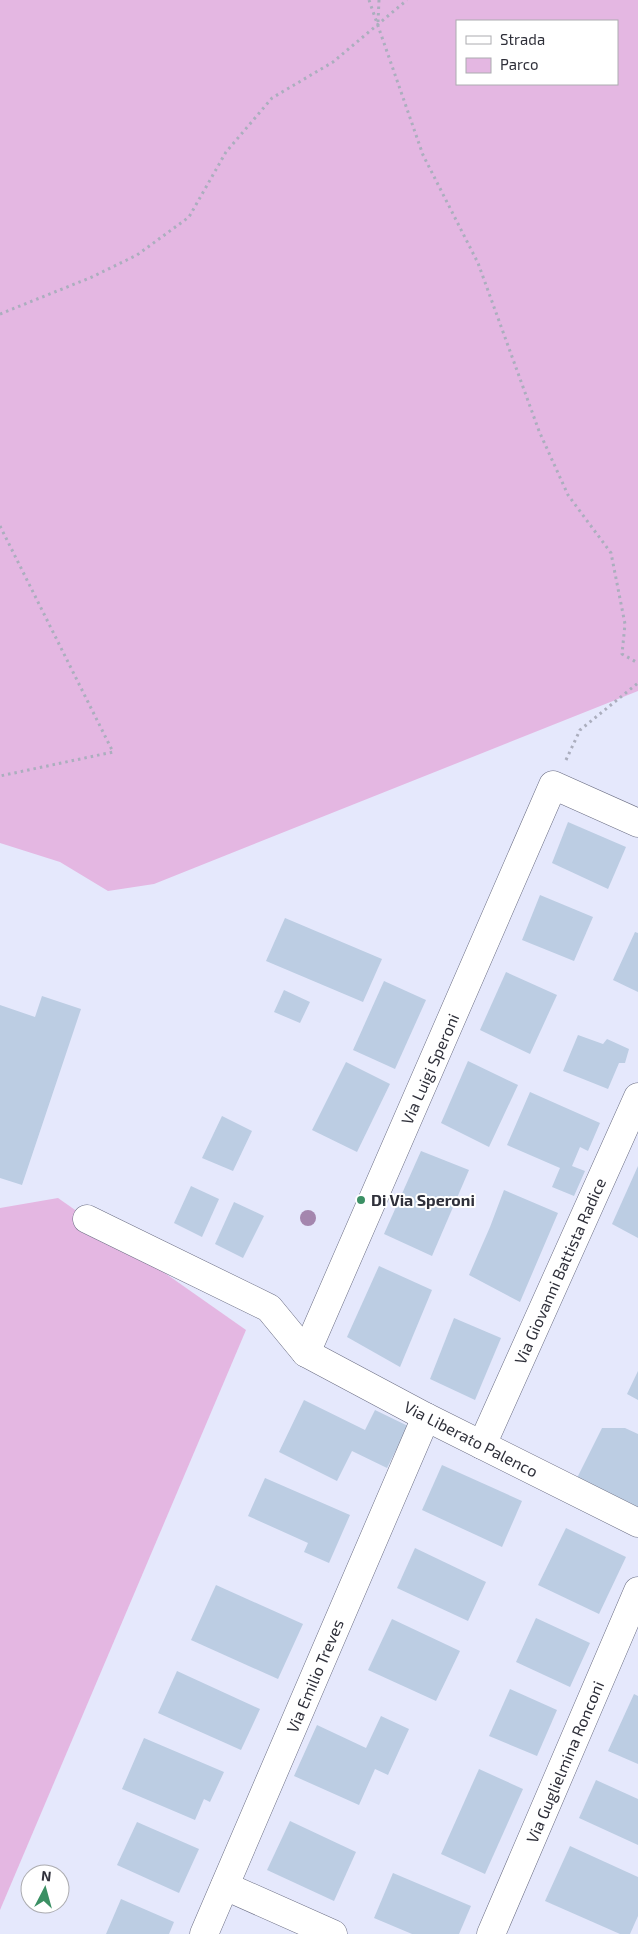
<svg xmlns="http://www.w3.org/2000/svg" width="638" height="1934" font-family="'Exo 2',sans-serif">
	<rect width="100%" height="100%" fill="#e5e8fc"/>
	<g fill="#e4b7e2" fill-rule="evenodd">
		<path d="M0 0H638V691L154 884 108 891 60 862 0 843ZM617 21V84H457V21Z"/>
		<path d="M58 1198 246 1330 0 1910V1208Z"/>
	</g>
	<g fill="#bccde3">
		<path d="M568 822 626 847 608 889 552 863Z"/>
		<path d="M540 895 593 917 574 961 522 940Z"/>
		<path d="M285 918 382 959 363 1002 266 961Z"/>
		<path d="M635 932 638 933V992L613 980Z"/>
		<path d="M506 972 557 995 530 1054 480 1030Z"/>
		<path d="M384 981 426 1000 395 1069 353 1050Z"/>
		<path d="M284 990 310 1002 300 1023 274 1012Z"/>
		<path d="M42 996 81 1009 22 1185 0 1178V1005L35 1017Z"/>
		<path d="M578 1035 603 1044 607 1039 629 1049 625 1063H619L608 1089 563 1071Z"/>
		<path d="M468 1061 518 1085 489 1147 441 1123Z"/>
		<path d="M346 1062 390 1084 357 1152 312 1130Z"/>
		<path d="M530 1092 600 1123 588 1151 580 1147 572 1166 585 1171 574 1196 552 1187 560 1168 507 1145Z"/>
		<path d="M222 1116 252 1131 233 1171 202 1158Z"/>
		<path d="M421 1151 469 1170 432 1256 384 1234Z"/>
		<path d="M638 1166V1238L612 1224Z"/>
		<path d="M191 1186 219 1199 202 1237 174 1223Z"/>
		<path d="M504 1190 558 1213 520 1302 469 1275 490 1227Z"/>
		<path d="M234 1202 264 1216 243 1258 215 1244Z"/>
		<path d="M379 1266 432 1290 400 1367 347 1337Z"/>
		<path d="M454 1318 501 1338 475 1400 430 1379Z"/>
		<path d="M638 1371V1400L627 1394Z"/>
		<path d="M304 1400 365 1430 375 1410 408 1426 387 1468 352 1451 337 1481 279 1452Z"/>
		<path d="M602 1428H625L638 1434V1510L576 1480Z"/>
		<path d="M442 1465 522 1501 502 1547 422 1510Z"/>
		<path d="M265 1478 350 1515 329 1563 304 1552 308 1543 248 1516Z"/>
		<path d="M566 1528 626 1557 599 1614 538 1585Z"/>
		<path d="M415 1548 486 1582 468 1621 397 1588Z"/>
		<path d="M216 1585 303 1624 278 1679 191 1640Z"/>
		<path d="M536 1618 590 1643 570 1687 516 1662Z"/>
		<path d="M392 1619 460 1651 436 1701 368 1670Z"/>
		<path d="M177 1671 260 1709 241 1750 158 1713Z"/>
		<path d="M510 1689 557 1710 537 1756 489 1736Z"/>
		<path d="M634 1694 638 1696V1764L608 1751Z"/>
		<path d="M381 1716 409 1729 388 1775 375 1769 359 1805 294 1776 317 1725 366 1748Z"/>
		<path d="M144 1738 224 1772 210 1802 204 1799 195 1820 122 1789Z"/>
		<path d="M479 1769 523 1789 485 1874 441 1854Z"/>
		<path d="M596 1780 638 1799V1845L579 1818Z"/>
		<path d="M290 1821 356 1852 334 1901 267 1870Z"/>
		<path d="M137 1822 199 1849 179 1893 117 1865Z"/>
		<path d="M570 1846 638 1877V1916L630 1934H620L545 1901Z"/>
		<path d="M393 1873 471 1906 459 1934H412L374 1918Z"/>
		<path d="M121 1899 174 1922 169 1934H106Z"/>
	</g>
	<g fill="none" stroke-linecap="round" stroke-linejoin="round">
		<g stroke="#6a6d83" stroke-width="29">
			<g id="street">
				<path d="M87 1219 269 1308 306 1353 426 1417 638 1523"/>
				<path d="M306 1353 553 785 638 823"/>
				<path d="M482 1445 638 1097"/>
				<path d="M225 1886 333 1934"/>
				<path d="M204 1934 426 1417"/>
				<path d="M491 1934 638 1591"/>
			</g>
		</g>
		<g stroke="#abaebe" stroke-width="3" stroke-dasharray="2.5 4" stroke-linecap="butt">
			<path d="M369 0 423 155 478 263 539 431 568 495 611 553 625 624 622 654 638 663"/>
			<path d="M378 22 379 0"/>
			<path d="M0 314 92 277 137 255 189 217 226 152 272 98 333 62 407 0"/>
			<path d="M0 526 113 752 0 776"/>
			<path d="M566 760 580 730 638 683"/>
		</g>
		<use href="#street" stroke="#fff" stroke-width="28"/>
	</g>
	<circle fill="#a486ae" cx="308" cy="1218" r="8"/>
	<circle fill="#3b9064" stroke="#fff" stroke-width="2" cx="361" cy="1200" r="5"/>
	<g text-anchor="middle" stroke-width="4" stroke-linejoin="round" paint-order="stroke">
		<g font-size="16" fill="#2f303a" stroke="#fff">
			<text transform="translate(430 1069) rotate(-66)" y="6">Via Luigi Speroni</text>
			<text transform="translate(560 1271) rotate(-66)" y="6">Via Giovanni Battista Radice</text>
			<text transform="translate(471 1439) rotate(27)" y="6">Via Liberato Palenco</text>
			<text transform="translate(315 1676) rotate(-67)" y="6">Via Emilio Treves</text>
			<text transform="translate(565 1762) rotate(-67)" y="6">Via Guglielmina Ronconi</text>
		</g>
		<g font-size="16" font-weight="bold" fill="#2f303a" stroke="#fff" text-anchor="start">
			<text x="371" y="1206">Di Via Speroni</text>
		</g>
	</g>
	<rect x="456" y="20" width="162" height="65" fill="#ffffff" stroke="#acacb0"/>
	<rect x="466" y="36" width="25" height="8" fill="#ffffff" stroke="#acacb0"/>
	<text x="500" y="45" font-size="15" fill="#2f303a">Strada</text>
	<rect x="466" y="58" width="25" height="15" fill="#e4b7e2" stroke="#acacb0"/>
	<text x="500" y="70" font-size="15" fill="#2f303a">Parco</text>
	<g transform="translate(45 1889) rotate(6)"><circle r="24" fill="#ffffff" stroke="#acacb0"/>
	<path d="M0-4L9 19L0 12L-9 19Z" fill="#3b9064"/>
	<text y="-8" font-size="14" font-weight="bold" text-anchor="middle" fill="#2f303a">N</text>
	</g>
</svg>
